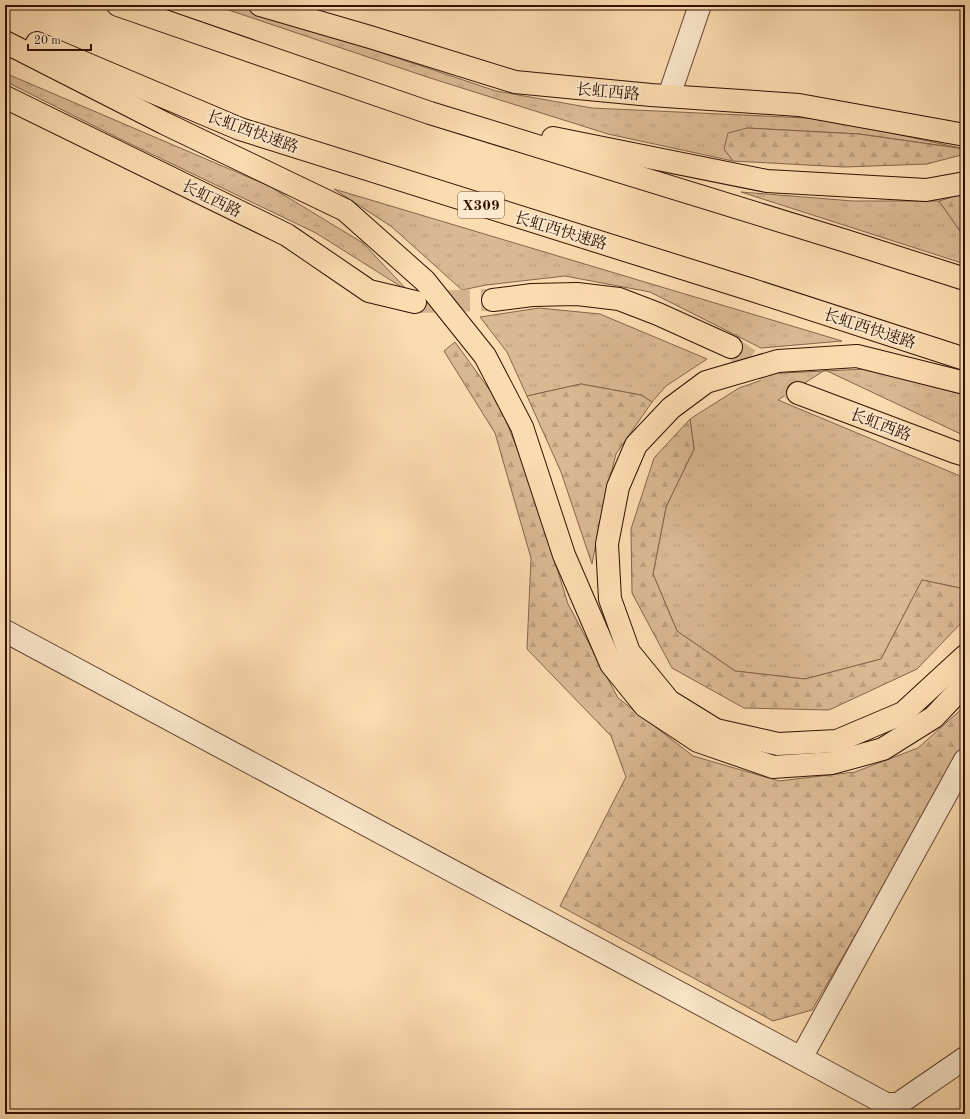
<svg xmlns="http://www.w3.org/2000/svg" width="970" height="1119" font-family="'Old Standard TT','Noto Serif SC',serif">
	<defs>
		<pattern id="grass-tufts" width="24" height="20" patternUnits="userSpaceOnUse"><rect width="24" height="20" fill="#d9b992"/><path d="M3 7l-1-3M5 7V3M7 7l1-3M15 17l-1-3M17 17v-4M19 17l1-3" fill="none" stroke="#bb9e7c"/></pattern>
		<pattern id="forest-firs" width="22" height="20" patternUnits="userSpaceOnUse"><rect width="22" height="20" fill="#d9b992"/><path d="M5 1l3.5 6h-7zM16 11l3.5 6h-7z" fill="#bb9e7c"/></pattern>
	</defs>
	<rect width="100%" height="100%" fill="#fbdcb0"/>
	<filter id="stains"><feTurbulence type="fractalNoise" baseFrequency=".005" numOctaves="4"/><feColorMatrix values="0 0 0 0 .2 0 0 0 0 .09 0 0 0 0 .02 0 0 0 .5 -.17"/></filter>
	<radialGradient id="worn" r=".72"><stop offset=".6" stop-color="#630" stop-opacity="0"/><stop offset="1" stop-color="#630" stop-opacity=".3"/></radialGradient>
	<g fill="url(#grass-tufts)" stroke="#85654a">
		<path d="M214 5H239L496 91 592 108 828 119 965 149 859 134 747 128 724 149 733 161 608 134 427 77Z"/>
		<path d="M5 73 269 186 363 243 408 291 316 233 116 137 5 81Z"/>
		<path d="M334 189 842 341 761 348 650 292 565 276 486 285 462 290 392 227Z"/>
		<path d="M741 192 853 201H939L965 238V264Z"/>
		<path d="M539 308 600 314 707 359 666 386 652 402 641 395 581 384 527 396 507 352 480 317Z"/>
		<path d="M866 369 965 395V436L825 370 778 400 965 478V589L922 580 881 659 805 679 735 671 677 631 653 574 666 507 694 449 690 419 739 388 782 373Z"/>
	</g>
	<g fill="url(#forest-firs)" stroke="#85654a">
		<path d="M747 128 859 134 965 149V154L927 164 844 167 733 161 724 149 728 133Z"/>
		<path d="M965 193V238L939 201Z"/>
		<path d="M455 342 499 403 532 487 568 604 618 698 693 756 779 781 855 772 918 748 965 706V746L812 1010 773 1021 560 906 626 777 611 736 527 649 531 558 495 433 444 351Z"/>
		<path d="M581 384 641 395 652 402 616 454 603 506 592 564 561 472 527 396Z"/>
		<path d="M690 419 694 449 666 507 653 574 677 631 735 671 805 679 881 659 922 580 965 589V619L917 669 829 710 744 708 672 668 632 593 631 529 654 458Z"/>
	</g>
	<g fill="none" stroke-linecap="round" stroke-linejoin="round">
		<g stroke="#d3b38d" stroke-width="22" stroke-dasharray="22 11" stroke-linecap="butt">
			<path d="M415 302 493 300"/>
			<path d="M731 347 798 393"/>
		</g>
		<g stroke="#64442d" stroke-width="24">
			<g id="minor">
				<path d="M669 96 700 5"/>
				<path d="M5 631 801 1058 965 760"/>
				<path d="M801 1058 886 1104H898L965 1058"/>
			</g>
		</g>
		<g stroke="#311101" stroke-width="24">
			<g id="major">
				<path d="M260 5 370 37 515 82 651 95 799 105 965 135"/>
				<path d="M5 97 287 235 369 291 415 302"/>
				<path d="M493 300 532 295 577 294 619 299 658 314 731 347"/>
				<path d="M798 393 955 452 965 455"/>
			</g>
		</g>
		<g stroke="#311101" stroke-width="24">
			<g id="highway">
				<path d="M118 5 430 113 846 241 965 279"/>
				<path d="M5 42 164 123 345 210 425 281 485 356 522 427 564 555 611 664 645 706 698 741 773 767 832 763 883 749 934 717 965 684"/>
				<path d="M37 43 240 129 749 289 965 359"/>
				<path d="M553 138 767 181 926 190 965 183"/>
				<path d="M965 383 857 356 778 361 706 382 671 408 636 445 618 487 607 544 610 599 629 652 669 701 716 730 778 744 837 741 903 713 965 656"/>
			</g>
		</g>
		<use href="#minor" stroke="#fce8cc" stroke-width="22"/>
		<use href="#major" stroke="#fbdcb0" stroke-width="22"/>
		<use href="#highway" stroke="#fbdcb0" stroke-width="22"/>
	</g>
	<g text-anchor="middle" stroke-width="4" stroke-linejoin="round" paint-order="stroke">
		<rect fill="#fce8cc" stroke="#6e523e" stroke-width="1" x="458" y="192" width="46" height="26" rx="3"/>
		<g font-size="15" font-weight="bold" fill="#311101">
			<text x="481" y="210">X309</text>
		</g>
		<g font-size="16" fill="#311101" stroke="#fce8cc">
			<text transform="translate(608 91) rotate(5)" y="6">长虹西路</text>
			<text transform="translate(253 131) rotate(20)" y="6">长虹西快速路</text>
			<text transform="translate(212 198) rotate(26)" y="6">长虹西路</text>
			<text transform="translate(561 230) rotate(17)" y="6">长虹西快速路</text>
			<text transform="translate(870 328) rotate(18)" y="6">长虹西快速路</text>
			<text transform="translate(881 424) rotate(21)" y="6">长虹西路</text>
		</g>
	</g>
	<rect width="970" height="1119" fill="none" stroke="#fbdcb0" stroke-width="20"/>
	<rect x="6" y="6" width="958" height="1107" fill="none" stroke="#311101" stroke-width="2"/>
	<rect x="10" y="10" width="950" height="1099" fill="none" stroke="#311101"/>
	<path d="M28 44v6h63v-6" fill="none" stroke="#311101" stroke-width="2"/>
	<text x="34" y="44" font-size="12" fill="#311101" stroke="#fce8cc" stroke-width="3" paint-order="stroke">20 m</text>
	<rect width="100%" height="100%" filter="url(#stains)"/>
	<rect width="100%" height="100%" fill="url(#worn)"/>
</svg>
